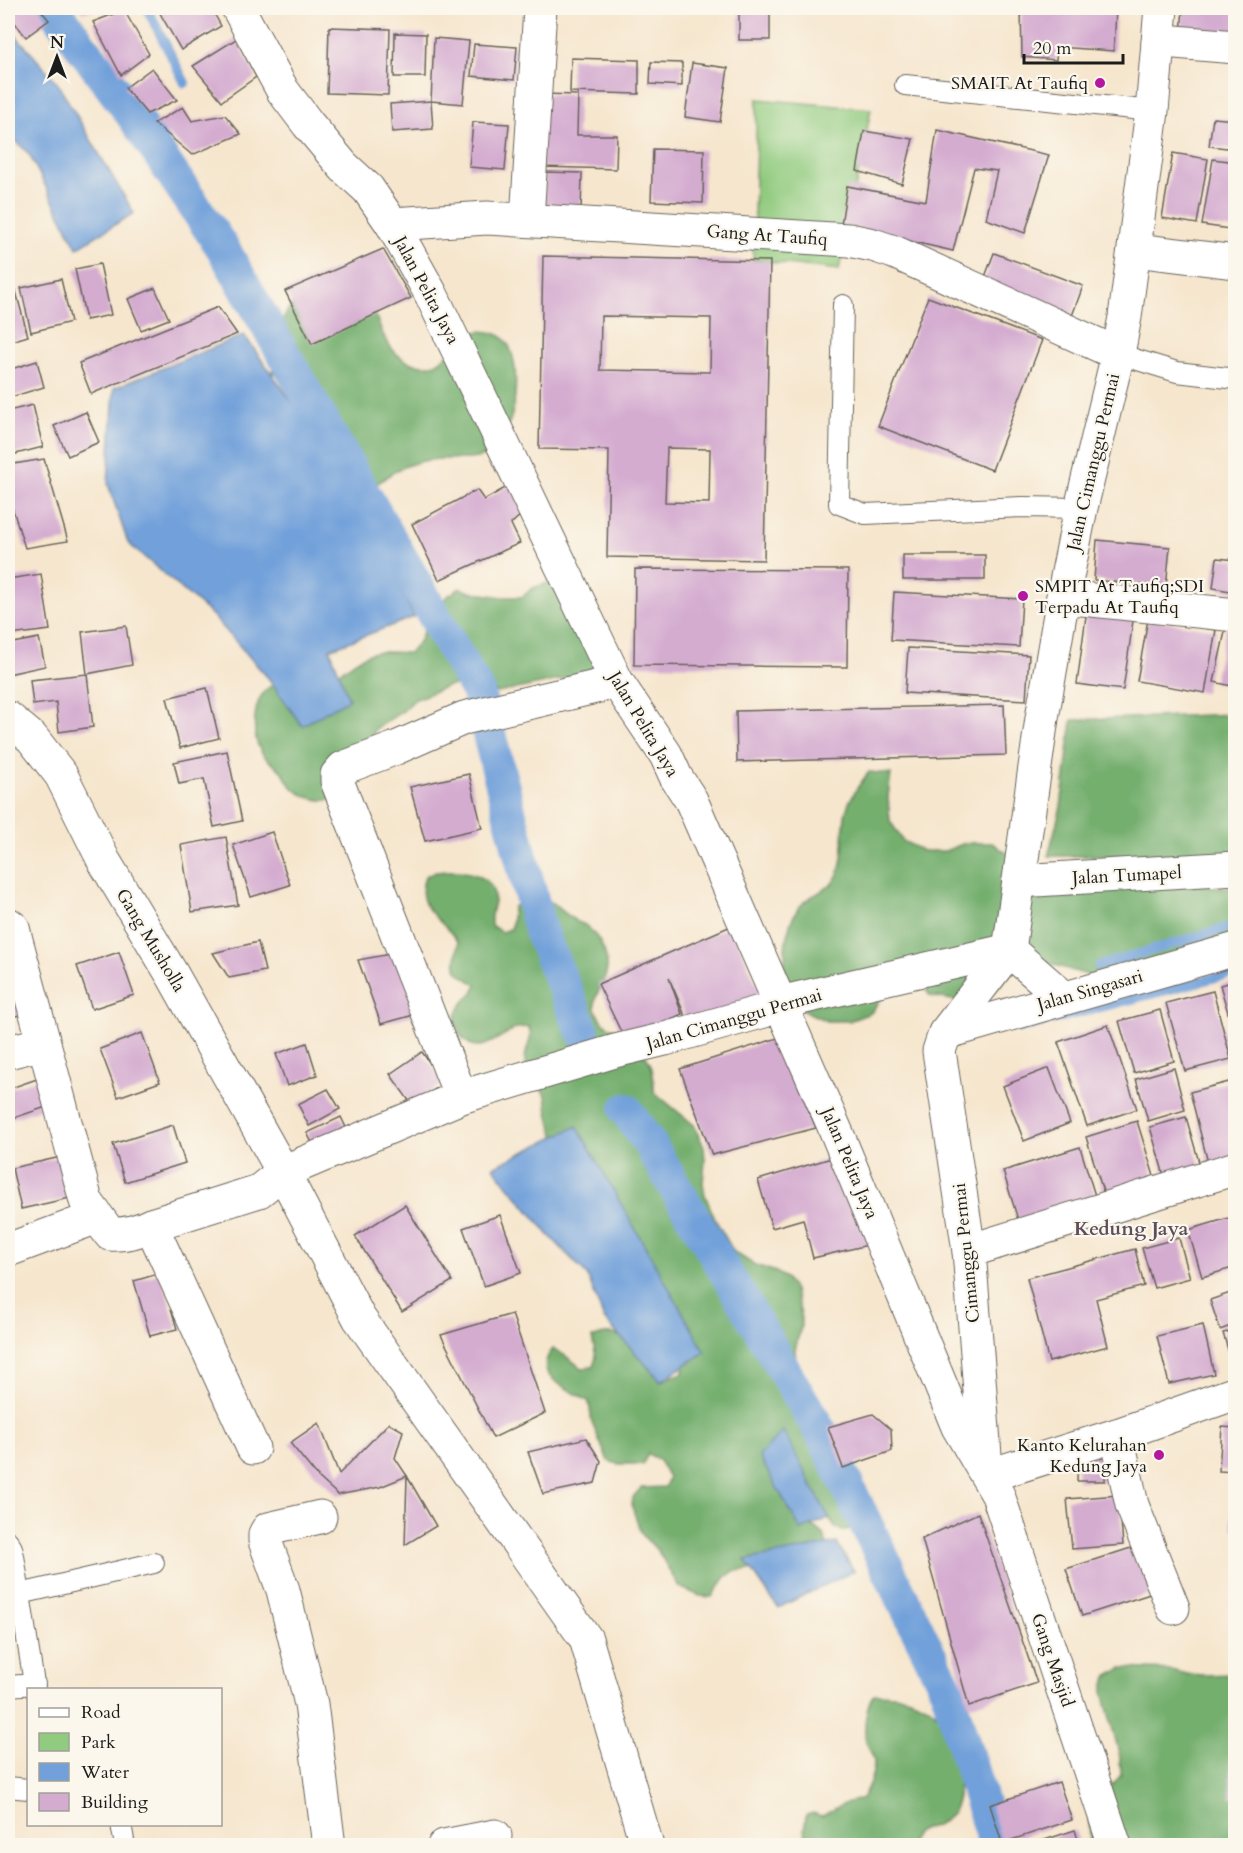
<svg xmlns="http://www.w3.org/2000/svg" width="1243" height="1853" font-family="Cardo,serif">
	<rect width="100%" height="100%" fill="#fbf7ec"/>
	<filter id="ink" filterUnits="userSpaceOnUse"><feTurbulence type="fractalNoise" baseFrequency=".0167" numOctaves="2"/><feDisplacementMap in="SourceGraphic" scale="12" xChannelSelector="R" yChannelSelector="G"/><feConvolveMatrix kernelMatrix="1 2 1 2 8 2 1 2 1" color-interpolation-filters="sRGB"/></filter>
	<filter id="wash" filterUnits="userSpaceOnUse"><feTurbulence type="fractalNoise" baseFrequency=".008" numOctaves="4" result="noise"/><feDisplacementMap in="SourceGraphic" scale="24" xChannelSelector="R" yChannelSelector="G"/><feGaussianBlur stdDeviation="1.35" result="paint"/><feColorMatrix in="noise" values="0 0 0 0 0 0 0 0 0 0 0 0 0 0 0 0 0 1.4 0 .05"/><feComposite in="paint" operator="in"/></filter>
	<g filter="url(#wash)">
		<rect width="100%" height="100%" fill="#f6e6ce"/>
		<path fill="#91cb7f" stroke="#56744e" stroke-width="1.5" d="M757 99 871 109 839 270 753 260Z"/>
		<g fill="#74af6e" stroke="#486645" stroke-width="1.5">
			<path d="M298 297 371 300C378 326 390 365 424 365 429 365 433 366 437 363 453 353 466 326 489 332 494 333 502 336 505 340 520 358 517 403 509 424 507 429 503 434 500 439 497 444 494 451 489 453 475 462 460 458 445 459 433 459 420 461 409 465 395 469 386 478 374 486 368 490 353 493 345 497L307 442 314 427 312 399 300 391 283 369 272 373C277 343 277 320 298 297Z"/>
			<path d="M551 582 606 670 498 693 476 681 445 687 414 700 403 711 375 729C371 744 362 776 353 788 337 807 308 802 292 787 287 783 286 777 282 772 276 765 267 761 262 753 251 738 252 702 267 689 286 673 308 685 329 678 344 672 356 657 372 653 383 650 397 653 409 653L419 642 424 629 434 617 446 597 460 588 470 592 503 597H522L533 588Z"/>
			<path d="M1235 714V857L1048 856 1061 807 1072 720Z"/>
			<path d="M869 772 891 774 888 797 890 821 903 841 923 851H945L965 843H992L1011 856 1015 869 1235 888V948L1107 976 1087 975 1045 962 1024 960 981 1005 930 996 918 978 885 993 871 1013 849 1021H827L807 1012 787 995C783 966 781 925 803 903 814 892 830 892 838 874 846 854 841 832 846 811 851 795 859 785 869 772Z"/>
			<path d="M448 871C468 871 496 875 494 901 492 912 490 912 491 925L501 932 511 929 513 907C519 903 526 897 534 897 551 898 560 910 573 919 577 922 581 923 585 925 597 934 606 949 607 964 609 981 590 996 596 1011 601 1023 609 1027 619 1032 631 1039 649 1055 652 1069 654 1076 654 1085 654 1092L694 1125 704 1147 705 1161 703 1183 705 1195 715 1219 734 1252 753 1264 776 1272 786 1278 794 1290 801 1314V1327L795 1350 797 1374 807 1399 814 1410 825 1415 833 1426 835 1465 840 1475 848 1483 859 1505V1517L855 1527 844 1531 835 1528 829 1518 804 1520 824 1534 827 1546 759 1569 734 1571 725 1578 712 1597 700 1596 679 1587 658 1551 644 1537 639 1528 632 1506 633 1497 641 1488 665 1487 669 1477 658 1459 648 1454 643 1464H618L608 1461 592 1423 589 1402C571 1388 528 1378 553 1349 564 1353 571 1361 582 1368L593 1367 596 1357 592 1338C617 1327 624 1338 639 1356 646 1365 653 1373 661 1381L683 1373 684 1363 560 1148C551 1130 547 1115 546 1095 537 1086 525 1073 525 1059 526 1045 533 1042 529 1027 524 1027 519 1027 515 1029 497 1037 478 1058 462 1037 457 1030 454 1023 456 1015 461 1000 471 999 477 985 450 969 455 972 458 943 442 916 413 911 425 876L436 872Z"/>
			<path d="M1122 1668 1171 1670 1186 1674 1204 1675 1235 1674V1845C1226 1839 1218 1840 1208 1846L1090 1845 1089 1811 1121 1775 1120 1757 1103 1692 1107 1677Z"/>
			<path d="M874 1694C897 1694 922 1697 938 1715 943 1720 943 1726 946 1731 963 1755 960 1756 959 1783 958 1789 959 1796 957 1801 948 1837 914 1818 911 1845H809L804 1831 806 1815 813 1813 822 1816C835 1810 846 1799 861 1800 867 1789 874 1776 874 1763 874 1755 868 1749 866 1741 863 1729 866 1703 874 1694Z"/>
		</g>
		<g fill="#71a0da" stroke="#465e7b" stroke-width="1.5">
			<path d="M8 26 58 84 134 213 77 248 29 154 8 133Z"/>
			<path d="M244 335 345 476 414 617 330 649 349 699 302 726 269 679 212 615 128 543 108 484 114 388Z"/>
			<path d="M577 1126 705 1352 661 1381 604 1319 587 1275 548 1234 493 1167Z"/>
			<path d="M783 1431 829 1518 801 1530 759 1456Z"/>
			<path d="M837 1543 854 1571 778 1608 745 1560Z"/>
		</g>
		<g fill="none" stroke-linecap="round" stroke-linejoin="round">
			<g stroke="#71a0da" stroke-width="10">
				<path d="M147 8 185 83"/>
				<path d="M1099 966 1236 925"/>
				<path d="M1020 1028 1236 972"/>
			</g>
			<g stroke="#71a0da" stroke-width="34">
				<path d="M53 8 131 113 222 247 478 692 540 930 583 1032"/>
				<path d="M626 1110 649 1143 823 1436 947 1690 995 1846"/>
			</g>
		</g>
		<g id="blocks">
			<g fill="#d4acd0" fill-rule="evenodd">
				<path d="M8 8H39L49 20 26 37 8 14Z"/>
				<path d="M80 8H99L83 13Z"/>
				<path d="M157 8H211L221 26 181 50Z"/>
				<path d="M739 8H829V11H770V40H739Z"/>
				<path d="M1021 8H1116L1114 51 1057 47 1056 60 1022 57Z"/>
				<path d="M1183 8H1236V36L1181 33Z"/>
				<path d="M124 10 149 54 121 75 93 22Z"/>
				<path d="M329 27 390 29 388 95 327 93Z"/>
				<path d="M395 33 426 34 425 77H394Z"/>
				<path d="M434 38 469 41 463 104 431 101Z"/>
				<path d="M236 39 256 77 222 101 193 66Z"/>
				<path d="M474 44 517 47 514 80 471 76Z"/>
				<path d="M571 58 639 60V94L570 92Z"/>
				<path d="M651 62 682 63V86L650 84Z"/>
				<path d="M692 63 728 68 720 122 685 117Z"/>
				<path d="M152 68 177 100 147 114 125 88Z"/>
				<path d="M543 94 578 95 577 135H617L616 169 541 167Z"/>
				<path d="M431 101 433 129 392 132 390 104Z"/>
				<path d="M183 107 192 121 225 115 241 134 192 155 154 123Z"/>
				<path d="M1213 118 1236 120V149L1209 146Z"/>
				<path d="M473 122 509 124 505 170 469 167Z"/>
				<path d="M937 130 1049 155 1025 233 986 219 997 171 974 168 953 251 841 225 847 186 926 201Z"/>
				<path d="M864 131 913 139 902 184 857 171Z"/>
				<path d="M653 149 704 150 703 203 651 201Z"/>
				<path d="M1173 153 1208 159 1197 224 1162 218Z"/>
				<path d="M1213 159 1236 162V230L1202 225Z"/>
				<path d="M544 172 582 173 581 214 543 213Z"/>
				<path d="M8 249 12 250 14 284 8 285Z"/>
				<path d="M383 249 411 298 312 344 285 291Z"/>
				<path d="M994 253 1083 286 1069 324 980 290Z"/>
				<path d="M543 256 770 261 764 560 607 557 609 450 539 449ZM601 316 711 318 710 372 600 370ZM667 448 710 449 709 503 665 502Z"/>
				<path d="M100 264 111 315 86 320 75 269Z"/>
				<path d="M61 279 71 322 31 332 21 288Z"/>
				<path d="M15 288 28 336 8 342V290Z"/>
				<path d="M155 288 169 319 141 330 128 299Z"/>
				<path d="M928 297 1042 340 992 470 878 426Z"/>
				<path d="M218 307 237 334 91 394 79 363Z"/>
				<path d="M37 361 44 387 8 398V370Z"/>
				<path d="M33 405 43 447 8 456V411Z"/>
				<path d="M86 412 99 442 68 456 54 426Z"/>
				<path d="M44 459 68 541 25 548 8 494V465Z"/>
				<path d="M512 484 524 512 511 524 520 543 439 580 412 524 477 490 484 500Z"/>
				<path d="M1097 540 1170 547 1166 587 1094 580Z"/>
				<rect x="903" y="555" width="82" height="25"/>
				<path d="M1217 558 1236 560V592L1213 588Z"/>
				<path d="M635 569 848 570 847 667 634 665Z"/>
				<path d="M41 574 50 630 10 635 8 616V579Z"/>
				<path d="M894 592 1022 599 1019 647 891 640Z"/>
				<path d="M1087 608 1134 614 1123 690 1077 684Z"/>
				<path d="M1148 619 1216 630 1205 693 1137 681Z"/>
				<path d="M126 626 132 665 87 674 82 632Z"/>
				<path d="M1226 627 1236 629V687L1214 682Z"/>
				<path d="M39 638 45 666 8 674V644Z"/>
				<path d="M908 648 1029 655 1026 700 905 693Z"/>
				<path d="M87 674 93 727 59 732 56 702 33 705 30 680Z"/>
				<path d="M207 688 219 738 180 748 167 698Z"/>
				<path d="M1004 705 1006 755 737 762 736 711Z"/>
				<path d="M227 751 242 821 214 827 204 779 179 784 174 762Z"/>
				<path d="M469 774 482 828 425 841 410 787Z"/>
				<path d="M272 832 290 885 251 897 233 845Z"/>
				<path d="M226 837 238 905 192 912 181 845Z"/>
				<path d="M731 926 763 1000 691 1030 669 978 682 1014 625 1040 598 984Z"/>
				<path d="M258 942 265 971 229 978 213 953Z"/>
				<path d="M119 952 134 995 92 1009 77 966Z"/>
				<path d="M401 952 421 1013 381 1024 358 960Z"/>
				<path d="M8 969 27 1013 8 1018Z"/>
				<path d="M1236 981V1037H1235L1220 985Z"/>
				<path d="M1213 991 1231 1059 1185 1071 1166 1003Z"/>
				<path d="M1160 1010 1174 1061 1134 1073 1119 1021Z"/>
				<path d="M1108 1025 1137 1109 1087 1126 1058 1042Z"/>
				<path d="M142 1033 160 1082 118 1097 100 1049Z"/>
				<path d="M778 1038 816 1128 712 1155 680 1069Z"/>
				<path d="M307 1043 317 1075 287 1086 276 1054Z"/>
				<path d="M422 1052 444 1083 412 1105 390 1074Z"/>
				<path d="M1049 1068 1070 1123 1024 1141 1003 1086Z"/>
				<path d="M1174 1068 1185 1110 1148 1121 1136 1079Z"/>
				<path d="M37 1079 46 1107 8 1120V1089Z"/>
				<path d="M1229 1082 1236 1105V1156L1208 1163 1190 1092Z"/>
				<path d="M328 1089 340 1109 309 1126 298 1104Z"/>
				<path d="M341 1117 350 1136 317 1152 307 1133Z"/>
				<path d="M1186 1117 1201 1169 1165 1179 1150 1127Z"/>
				<path d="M1137 1121 1158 1189 1107 1204 1086 1137Z"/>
				<path d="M173 1125 185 1163 125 1182 113 1144Z"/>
				<path d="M1080 1147 1096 1199 1019 1223 1003 1171Z"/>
				<path d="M838 1156 872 1244 813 1258 803 1219 772 1228 758 1180Z"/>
				<path d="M61 1157 70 1198 21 1209 12 1168Z"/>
				<path d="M405 1205 452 1281 402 1312 355 1236Z"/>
				<path d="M500 1215 521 1273 484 1286 463 1228Z"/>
				<path d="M1232 1217 1236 1230V1267L1202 1277 1188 1230Z"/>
				<path d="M1179 1238 1190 1278 1154 1288 1142 1248Z"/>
				<path d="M1135 1249 1144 1286 1096 1299 1108 1346 1049 1362 1027 1278Z"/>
				<path d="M161 1273 177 1329 150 1336 134 1281Z"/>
				<path d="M1236 1291V1324L1220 1330 1210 1300Z"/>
				<path d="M512 1314 545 1413 493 1438 441 1335Z"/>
				<path d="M1203 1325 1214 1374 1169 1384 1157 1336Z"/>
				<path d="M1236 1330V1373H1235L1223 1333Z"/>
				<path d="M873 1414 891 1429 892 1451 843 1468 828 1427Z"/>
				<path d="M319 1423 339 1474 389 1423 403 1431 395 1458 407 1476 380 1487 338 1495 317 1476 290 1443Z"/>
				<path d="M1222 1427 1236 1428V1472L1219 1471Z"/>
				<path d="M586 1438 601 1461 595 1483 543 1494 528 1452Z"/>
				<path d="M1078 1450 1106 1451 1105 1481H1077Z"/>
				<path d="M407 1476 436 1526 405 1545Z"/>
				<path d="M1119 1495 1123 1545 1072 1549 1067 1499Z"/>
				<path d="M1231 1503H1236V1529H1232Z"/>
				<path d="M978 1513 1037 1683 969 1706 922 1539Z"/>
				<path d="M1137 1546 1153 1593 1082 1616 1066 1569Z"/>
				<path d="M1231 1760H1236V1798H1230Z"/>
				<path d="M1059 1782 1072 1820 1002 1843 990 1805Z"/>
				<path d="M1075 1830 1080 1846H1029V1845Z"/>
			</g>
		</g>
	</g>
	<g filter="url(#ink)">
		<use href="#blocks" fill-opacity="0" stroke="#68635a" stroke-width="1.5"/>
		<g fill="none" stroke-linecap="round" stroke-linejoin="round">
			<g stroke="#68635a" stroke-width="22">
				<g id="service">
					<path d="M905 85 1152 111"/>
					<path d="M843 305 839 504 865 514 1022 507 1081 508"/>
					<path d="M1118 354 1177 372 1236 379"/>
					<path d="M8 1541 12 1548 14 1556 35 1690"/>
					<path d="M20 1594 154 1563"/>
					<path d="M8 1686 35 1684"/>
					<path d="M8 1787 28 1789"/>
					<path d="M121 1824 125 1846"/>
				</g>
			</g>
			<g stroke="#68635a" stroke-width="35">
				<g id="minor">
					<path d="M238 8 283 91 308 124 344 167 368 189 392 224 431 294 617 682 666 755 676 777 691 800 836 1131 958 1427 998 1495 1115 1846"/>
					<path d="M1158 43 1163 41 1236 47"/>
					<path d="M527 220 540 8"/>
					<path d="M392 224 487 218 849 240 873 245 894 252 1118 354"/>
					<path d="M1135 250 1236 262"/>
					<path d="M1063 597 1236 615"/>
					<path d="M8 718 32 738 61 775 104 861 173 976 283 1172 359 1318 586 1639 647 1846"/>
					<path d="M1019 881 1236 868"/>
					<path d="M8 924 13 928 16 940 44 1043"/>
					<path d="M1063 997 1009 950 1042 718 1063 597 1081 508 1118 354 1125 317 1152 111 1161 8"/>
					<path d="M945 1033 1236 949"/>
					<path d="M8 1052 44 1043 86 1201 110 1234C125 1235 137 1232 151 1225L259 1191 283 1172 461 1097 615 1051 665 1039 764 1011 779 1003 1009 950"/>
					<path d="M461 1097 337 781V775L343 768 396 748 464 718 617 682"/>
					<path d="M151 1225 253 1448"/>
					<path d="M8 1250 97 1217"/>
					<path d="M969 1251 1236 1168"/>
					<path d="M1117 1435 1132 1505 1173 1608"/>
					<path d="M986 1468 969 1251 939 1051 945 1033 1009 950"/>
					<path d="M987 1476 1117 1435 1236 1393"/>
					<path d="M320 1517 268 1529 265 1534V1541L283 1590 311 1704 329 1846"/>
					<path d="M444 1846 495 1836"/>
				</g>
			</g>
			<use href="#service" stroke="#fff" stroke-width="20"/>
			<use href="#minor" stroke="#fff" stroke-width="33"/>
		</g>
	</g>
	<g fill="#b5179e" stroke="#fbf7ec" stroke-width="2">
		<circle cx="1100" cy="83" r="6"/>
		<circle cx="1023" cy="596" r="6"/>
		<circle cx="1159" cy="1455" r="6"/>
	</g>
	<g text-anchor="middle" stroke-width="4.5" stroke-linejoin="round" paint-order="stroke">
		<g font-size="18" fill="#1c1c1c" stroke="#fbf7ec" text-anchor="end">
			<text x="1088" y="89">SMAIT At Taufiq</text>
			<text x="1035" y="592" text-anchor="start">SMPIT At Taufiq;SDI<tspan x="1035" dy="21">Terpadu At Taufiq</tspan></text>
			<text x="1147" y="1451">Kanto Kelurahan<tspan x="1147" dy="21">Kedung Jaya</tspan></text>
		</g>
		<g font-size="18" fill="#1c1c1c" stroke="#fbf7ec">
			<text transform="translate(767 235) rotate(4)" y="6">Gang At Taufiq</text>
			<text transform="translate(427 290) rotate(62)" y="6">Jalan Pelita Jaya</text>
			<text transform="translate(1093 462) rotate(-77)" y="6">Jalan Cimanggu Permai</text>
			<text transform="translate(644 724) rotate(59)" y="6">Jalan Pelita Jaya</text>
			<text transform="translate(1127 875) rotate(-3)" y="6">Jalan Tumapel</text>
			<text transform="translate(151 940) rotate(59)" y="6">Gang Musholla</text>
			<text transform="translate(1090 990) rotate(-16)" y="6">Jalan Singasari</text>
			<text transform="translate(734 1019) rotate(-16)" y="6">Jalan Cimanggu Permai</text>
			<text transform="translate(850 1163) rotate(67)" y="6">Jalan Pelita Jaya</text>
			<text transform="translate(966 1253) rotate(-96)" y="6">Cimanggu Permai</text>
			<text transform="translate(1053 1660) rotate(71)" y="6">Gang Masjid</text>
		</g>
		<g font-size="20" font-weight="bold" fill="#5c4e5b" stroke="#fbf7ec">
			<text x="1131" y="1235">Kedung Jaya</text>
		</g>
	</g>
	<rect width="1243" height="1853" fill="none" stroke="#fbf7ec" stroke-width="30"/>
	<rect x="27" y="1688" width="195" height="138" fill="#fbf7ec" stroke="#a29f99" stroke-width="1.5"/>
	<rect x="39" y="1708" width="30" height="9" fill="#ffffff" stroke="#a29f99" stroke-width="1.5"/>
	<text x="81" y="1718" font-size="18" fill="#1c1c1c">Road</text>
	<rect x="39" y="1733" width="30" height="18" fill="#91cb7f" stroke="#a29f99" stroke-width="1.5"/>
	<text x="81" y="1748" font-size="18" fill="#1c1c1c">Park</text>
	<rect x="39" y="1763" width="30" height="18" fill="#71a0da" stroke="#a29f99" stroke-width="1.5"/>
	<text x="81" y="1778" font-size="18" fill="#1c1c1c">Water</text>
	<rect x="39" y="1793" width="30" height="18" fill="#d4acd0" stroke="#a29f99" stroke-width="1.5"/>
	<text x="81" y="1808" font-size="18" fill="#1c1c1c">Building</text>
	<g transform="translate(57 57)" stroke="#fbf7ec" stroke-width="4.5" paint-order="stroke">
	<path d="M0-4.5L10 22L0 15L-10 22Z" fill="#1c1c1c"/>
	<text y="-9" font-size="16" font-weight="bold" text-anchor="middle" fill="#1c1c1c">N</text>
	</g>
	<path d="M1024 54v9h99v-9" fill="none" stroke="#1c1c1c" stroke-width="3"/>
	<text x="1033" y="54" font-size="18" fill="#1c1c1c" stroke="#fbf7ec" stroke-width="4.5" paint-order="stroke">20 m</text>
</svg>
